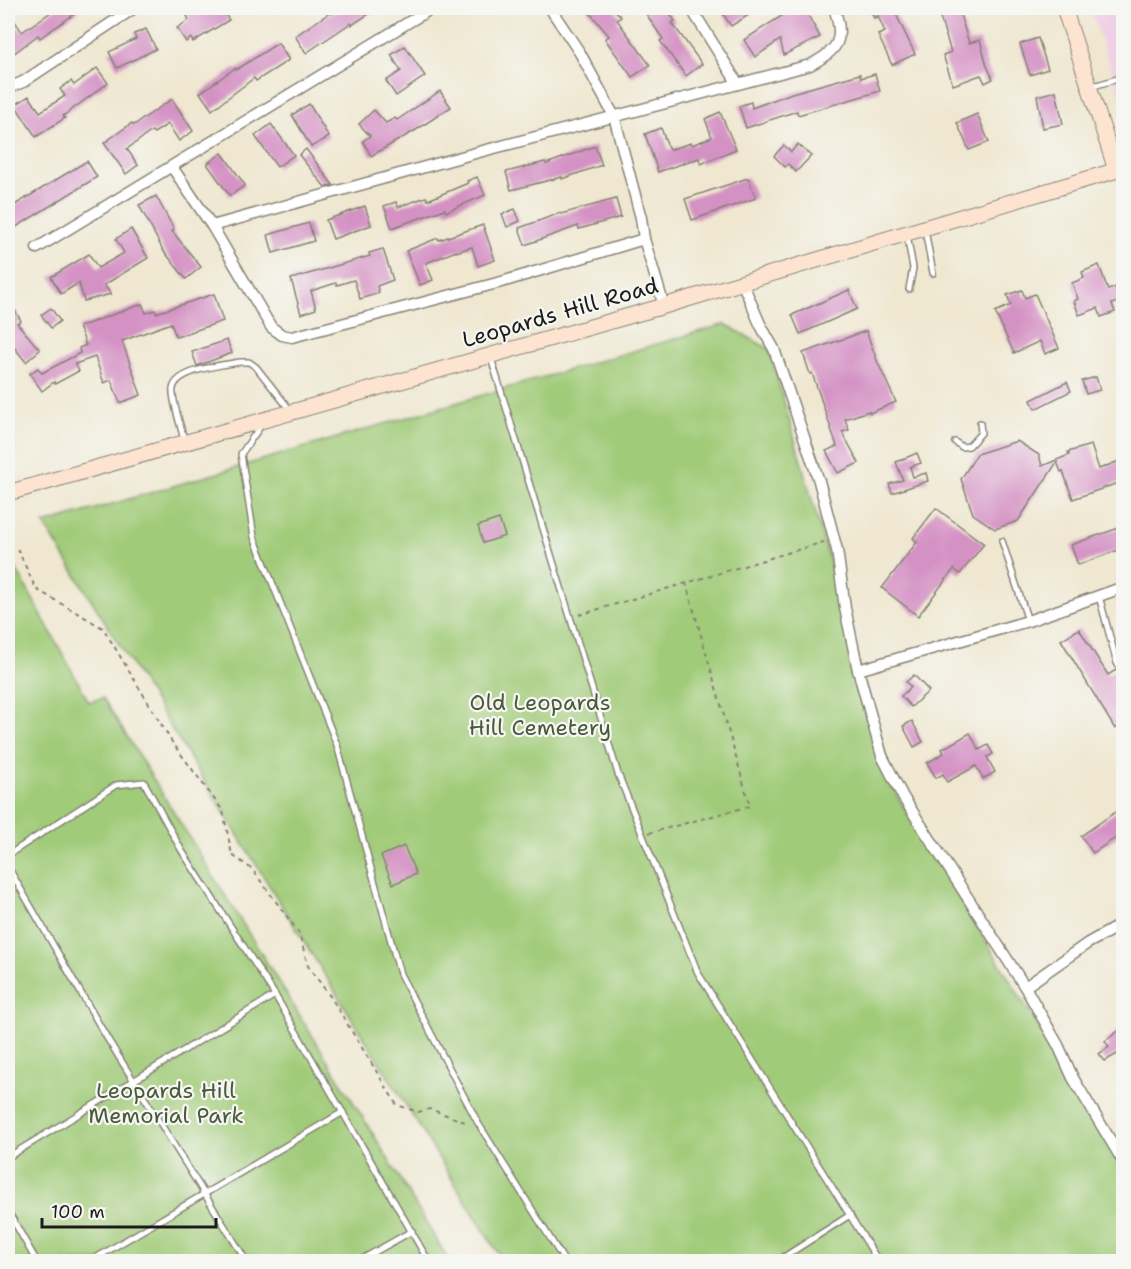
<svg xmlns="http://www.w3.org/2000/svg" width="1131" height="1269" font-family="'Shantell Sans',sans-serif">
	<rect width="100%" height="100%" fill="#f6f6f2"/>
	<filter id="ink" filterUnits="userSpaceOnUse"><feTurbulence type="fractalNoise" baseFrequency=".0167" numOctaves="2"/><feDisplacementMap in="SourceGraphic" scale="12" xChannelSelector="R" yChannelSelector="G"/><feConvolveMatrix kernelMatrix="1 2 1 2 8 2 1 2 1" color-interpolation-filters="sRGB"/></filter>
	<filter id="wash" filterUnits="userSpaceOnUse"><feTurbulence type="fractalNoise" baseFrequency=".008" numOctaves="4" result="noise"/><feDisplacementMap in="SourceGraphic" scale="24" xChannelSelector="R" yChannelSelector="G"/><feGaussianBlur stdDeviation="1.35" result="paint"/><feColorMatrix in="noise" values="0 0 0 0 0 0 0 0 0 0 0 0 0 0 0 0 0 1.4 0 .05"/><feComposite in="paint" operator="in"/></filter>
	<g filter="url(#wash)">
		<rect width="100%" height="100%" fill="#efe7d0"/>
		<path fill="#efd0e6" d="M1090 8H1123V102Z"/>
		<g fill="#a0cb78" stroke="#5e744a" stroke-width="1.5">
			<path d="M725 324 769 349 896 794 1123 1165V1261H503L44 524Z"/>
			<path d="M8 554 89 702 103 698 376 1139 449 1261H8Z"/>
		</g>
		<g id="blocks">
			<g fill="#d491c4">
				<path d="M57 8H83L40 38 38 35 8 58V11L22 32Z"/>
				<path d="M201 8H221L229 20 193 42 191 38 186 42 177 28 189 20 187 16Z"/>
				<path d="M342 8H378L352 25 351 23 306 53 295 36 331 12 332 14Z"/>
				<path d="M586 8H613L621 17 617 20 650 65 632 77 605 39 609 36Z"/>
				<path d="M642 8H666L675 21 672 23 702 64 686 76 660 41 663 39Z"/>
				<path d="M719 8H760L731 26Z"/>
				<path d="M794 8H804L820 37 784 55 780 40 755 57 744 40Z"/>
				<path d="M869 8H895H893L915 54 892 65 878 35 885 32 878 16 874 18Z"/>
				<path d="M937 8H958L969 43 980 40 987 66 993 79 985 83 981 75 953 85 943 55 951 52Z"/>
				<path d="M146 29 156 49 117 68 109 52 136 39 134 34Z"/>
				<path d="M1038 38 1048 69 1030 75 1020 44Z"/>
				<path d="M278 43 289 60 256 81 254 78 212 110 200 93 235 68 236 70Z"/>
				<path d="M405 46 425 76 396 96 386 81 401 71 391 55Z"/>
				<path d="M97 68 108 83 63 116 65 118 36 137 15 105 29 96 40 112 65 96 60 89 71 81 74 85Z"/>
				<path d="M860 74 861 78 875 74 880 91 798 115 797 111 746 128 739 106 751 102 752 108 792 93Z"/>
				<path d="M440 91 451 107 416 130 371 156 363 141 370 136 359 124 374 110 386 123 395 118 397 120Z"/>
				<path d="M1056 91 1063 124 1043 128 1037 96Z"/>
				<path d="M172 99 193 131 179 141 168 124 154 133 152 131 127 149 138 165 126 174 104 143 132 123 134 125Z"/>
				<path d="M309 104 329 137 311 147 292 115Z"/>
				<path d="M720 112 736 149 701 164 699 158 658 172 645 134 661 128 669 150 691 143 692 145 712 137 705 119Z"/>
				<path d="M977 114 989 142 969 150 957 123Z"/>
				<path d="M271 124 294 155 277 167 255 136Z"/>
				<path d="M798 144 811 156 796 172 788 164 785 167 774 156 784 145 791 152Z"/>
				<path d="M595 146 602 165 562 179V177L511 190 506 172 545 162 546 164Z"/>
				<path d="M306 149 333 185 325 187 299 155Z"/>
				<path d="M222 153 245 185 230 196 207 164Z"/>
				<path d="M87 161 97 177 13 229 8 219V209Z"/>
				<path d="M477 177 485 195 446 212 445 209 392 228 384 206 396 202 398 207 426 197 428 200 468 183 467 181Z"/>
				<path d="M748 178 756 198 692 220 685 199Z"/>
				<path d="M156 196 174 229 172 231 201 267 186 279 163 250 139 205Z"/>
				<path d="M616 199 621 217 579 229 578 226 525 245 519 228 560 213 561 214Z"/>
				<path d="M365 206 371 225 333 239 326 220Z"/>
				<path d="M515 209 520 221 507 227 502 214Z"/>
				<path d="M309 223 314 241 273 253 268 235Z"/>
				<path d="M483 225 495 260 478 266 472 247 456 252V251L426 263 433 280 420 285 406 251 438 238 439 240Z"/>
				<path d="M131 229 148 258 104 285 111 294 84 301 79 283 61 294 51 277 89 254 98 268 124 253 116 239Z"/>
				<path d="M383 249 393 280 377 286 379 293 360 299 354 280 337 285 336 283 311 291 316 309 301 314 291 279 370 256 369 253Z"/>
				<path d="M1099 265 1108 290 1119 286 1124 300 1112 304 1115 312 1101 317 1098 308 1079 315 1074 301 1078 299 1072 283 1084 278 1082 272Z"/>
				<path d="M849 290 857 309 800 334 792 315Z"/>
				<path d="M1022 290 1025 298 1035 294 1059 348 1045 354 1040 341 1014 353 995 312 1011 305 1007 295Z"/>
				<path d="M214 294 223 321 176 337 171 323 122 341 141 395 120 403 111 380 104 383 95 357 75 364 79 371 55 384 54 382 42 391 30 374 38 368 42 373 80 353 79 348 86 345 79 327 142 304 146 313 155 310 156 313Z"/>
				<path d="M8 298 21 321 17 323 40 350 26 362 8 340Z"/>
				<path d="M51 308 60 321 51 328 41 315Z"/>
				<path d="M866 331 878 363 896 402 870 413 869 411 845 419 849 430 842 432 859 463 838 473 826 451 837 446 812 373 810 374 803 353Z"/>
				<path d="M227 340 232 353 197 366 192 352Z"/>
				<path d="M1096 377 1100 390 1086 394 1082 381Z"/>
				<path d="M1067 382 1071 391 1035 409 1031 400Z"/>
				<path d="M1017 441 1039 455 1042 466 1069 455 1068 452 1091 445 1099 469 1119 461 1124 473V481L1073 499 1063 471 1061 472 1057 462 1018 521 995 529 973 514 961 479 977 454Z"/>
				<path d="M917 453 921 463 910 467 913 477 926 473 928 481 892 493 889 484 903 480 896 462Z"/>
				<path d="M936 508 984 544 960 574 954 569 918 616 882 588 917 542 913 538Z"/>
				<path d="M499 519 505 536 483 543 478 526Z"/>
				<path d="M1124 526V548L1078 565 1071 545Z"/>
				<path d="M1079 629 1108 675 1116 670 1124 679V723L1115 729 1061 640Z"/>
				<path d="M914 675 929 691 911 707 901 696 911 687 906 682Z"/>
				<path d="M912 721 923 742 914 747 903 726Z"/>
				<path d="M970 733 979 750 988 745 993 754 987 757 995 772 983 779 976 766 947 782 943 774 936 778 927 763 944 753 942 749Z"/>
				<path d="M1124 806V832L1093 853 1081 836Z"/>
				<path d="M404 846 416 874 393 884 381 856Z"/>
				<path d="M1124 1027V1065L1117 1054 1105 1061 1099 1054 1109 1047 1105 1041Z"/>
			</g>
		</g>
	</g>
	<g filter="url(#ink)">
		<use href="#blocks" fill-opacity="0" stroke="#868276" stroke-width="1.5"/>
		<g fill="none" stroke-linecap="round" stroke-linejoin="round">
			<g stroke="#868276" stroke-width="8">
				<g id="lane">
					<path d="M1090 87 1124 77"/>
					<path d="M925 230 933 273"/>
					<path d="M907 235 913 268 909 289"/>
					<path d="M491 358 618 774 698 973 879 1262"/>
					<path d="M262 424 241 454 254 537 337 745 400 974 478 1123 565 1262"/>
					<path d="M184 440C182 430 171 397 173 389 176 369 224 365 240 362H249L256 367 291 411"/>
					<path d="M955 442 962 447 969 446 981 433 980 423"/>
					<path d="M1002 541 1028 621"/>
					<path d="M1099 596 1117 663 1124 674"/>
					<path d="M8 855 116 785 144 782 182 851 275 995 8 1157"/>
					<path d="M8 867 107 1038 247 1262"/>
					<path d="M275 995 429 1262"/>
					<path d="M8 1211 37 1262"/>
					<path d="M89 1262 343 1112"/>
					<path d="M357 1262 412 1231"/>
					<path d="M776 1262 850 1215"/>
				</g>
			</g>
			<g stroke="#868276" stroke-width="13">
				<g id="street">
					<path d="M550 8 580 53 614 116 641 218 644 239 664 306"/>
					<path d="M691 8 738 84"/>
					<path d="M8 88 23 82 134 8"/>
					<path d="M172 167 212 226 271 327 282 335 292 337 505 281 644 239"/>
					<path d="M212 226 479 152 810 65C839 50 845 39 834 8"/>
					<path d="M37 248 432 8"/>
					<path d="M742 282 760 324 774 349 819 481 837 550 845 608 858 670 882 756 903 797 1025 987 1058 1045 1073 1078 1124 1163"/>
					<path d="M858 670 1028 621 1124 587"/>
					<path d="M1025 987 1088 943 1124 923"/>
				</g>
			</g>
			<g stroke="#868276" stroke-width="17">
				<g id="secondary">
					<path d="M1064 8 1116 170"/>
					<path d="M8 493 664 306 1124 168"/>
				</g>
			</g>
			<g stroke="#868276" stroke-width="2" stroke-dasharray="4.5 4.5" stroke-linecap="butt">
				<path d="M8 547 18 550 36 589 103 628 172 742 223 811 232 855 252 869 299 933 308 966 332 999 397 1105 418 1112 430 1109 468 1123"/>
				<path d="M579 615 824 542"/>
				<path d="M649 833 750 806 686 583"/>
			</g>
			<use href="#lane" stroke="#fff" stroke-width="5"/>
			<use href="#street" stroke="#fff" stroke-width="10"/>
			<use href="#secondary" stroke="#fde4d1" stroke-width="15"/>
		</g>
	</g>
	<g text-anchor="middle" stroke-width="4.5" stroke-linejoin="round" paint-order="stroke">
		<g font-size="22" fill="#1c1c1c" stroke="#f6f6f2">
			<text transform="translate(560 312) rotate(-16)" y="8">Leopards Hill Road</text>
		</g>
		<g font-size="22" fill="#4a593c" stroke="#f6f6f2">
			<text x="540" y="710">Old Leopards<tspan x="540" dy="25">Hill Cemetery</tspan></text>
			<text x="166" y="1098">Leopards Hill<tspan x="166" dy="25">Memorial Park</tspan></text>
		</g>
	</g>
	<rect width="1131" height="1269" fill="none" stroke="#f6f6f2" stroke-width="30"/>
	<path d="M42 1218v9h174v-9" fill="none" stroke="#1c1c1c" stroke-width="3"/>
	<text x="51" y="1218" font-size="18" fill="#1c1c1c" stroke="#f6f6f2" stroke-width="4.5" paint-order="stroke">100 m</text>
</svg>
